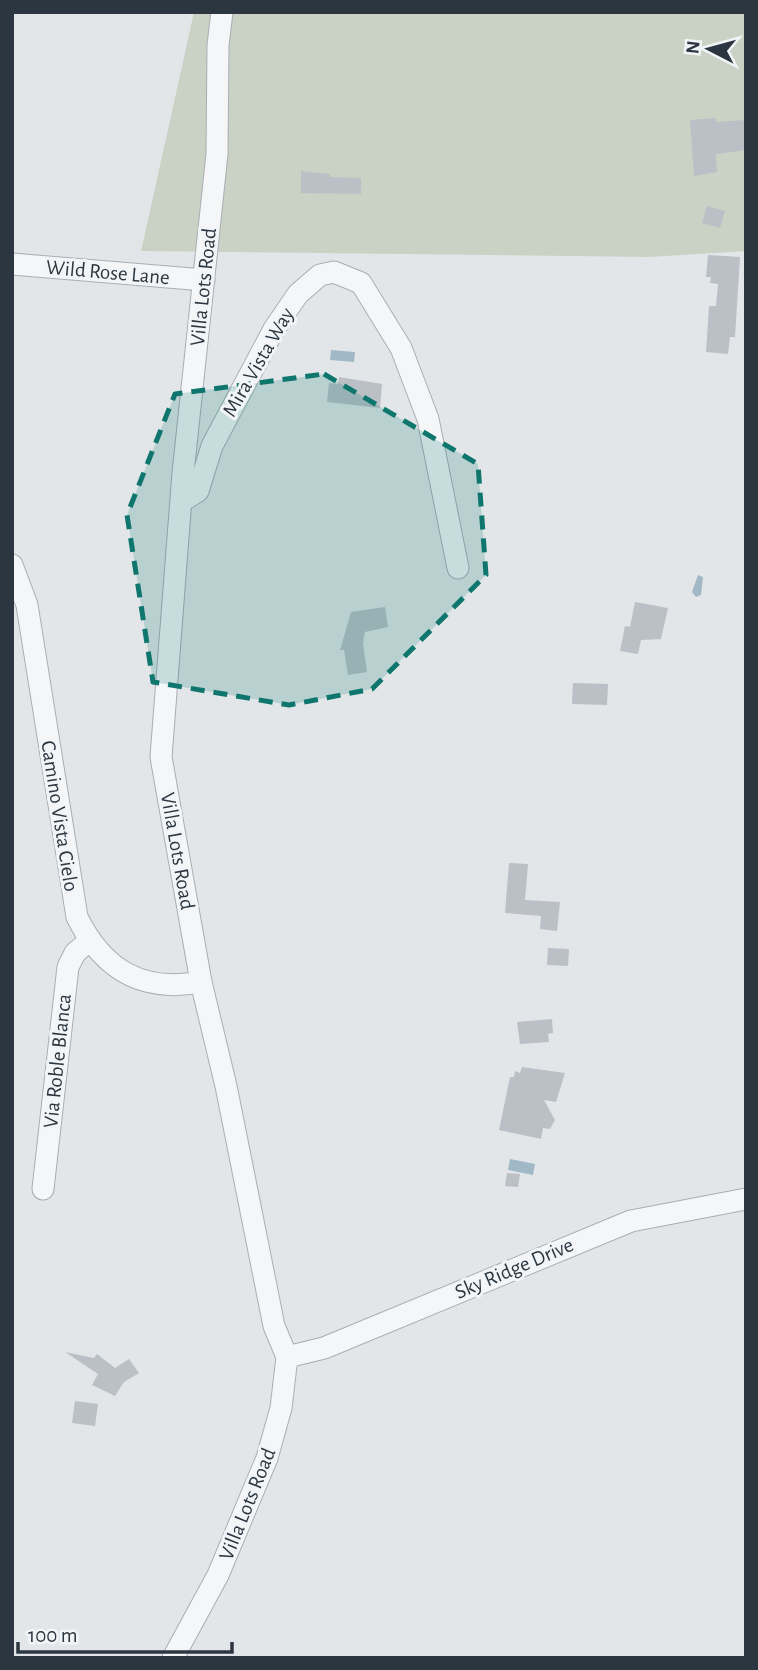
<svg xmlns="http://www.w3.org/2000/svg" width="758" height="1670" font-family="'Alegreya Sans',sans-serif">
	<rect width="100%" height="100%" fill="#e3e6e9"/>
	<path fill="#cad2c5" d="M194 12H746V251L649 257 141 251Z"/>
	<g fill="#a1b8c6">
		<path d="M331 350 355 352 354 362 330 360Z"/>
		<path d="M698 575 703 577 701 595 696 597 692 592Z"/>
		<path d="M510 1159 535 1164 533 1175 508 1170Z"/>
	</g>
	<g fill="#bac0c6">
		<path d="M715 118 716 122 746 120V150L716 154 717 172 694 176 690 120Z"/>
		<path d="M301 171 330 174V177L361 178V194L301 193Z"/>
		<path d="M707 206 725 211 720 228 702 223Z"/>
		<path d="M708 255 740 257 735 337H730L728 354 706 352 709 306H716L718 284 710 283 711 277H706Z"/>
		<path d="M339 377 382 384 380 408 327 402 329 383 338 384Z"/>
		<path d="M635 602 668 608 661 639 641 640 638 654 620 651 625 626 630 627Z"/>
		<path d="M385 607 388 627 365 632 363 643 367 672 348 675 344 650H340L351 612Z"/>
		<path d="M573 683 608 684 607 705 572 704Z"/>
		<path d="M509 863 528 864 525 900 560 902 557 931 540 929 541 916 505 913Z"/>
		<path d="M548 948 569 949 568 966 547 965Z"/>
		<path d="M552 1019 553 1033 548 1034 549 1042 520 1044 517 1022Z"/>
		<path d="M522 1067 565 1073 556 1102 544 1100 555 1120 550 1129 543 1128 541 1139 499 1130 510 1077H514L515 1071 520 1073Z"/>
		<path d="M507 1173 520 1174 518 1187 505 1186Z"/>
		<path d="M65 1352 94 1358 97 1354 115 1368 129 1359 139 1373 124 1382 115 1396 92 1385 98 1374Z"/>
		<path d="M75 1401 98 1404 95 1426 72 1423Z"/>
	</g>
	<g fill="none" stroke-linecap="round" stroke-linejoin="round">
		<g stroke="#a8aeb3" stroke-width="23">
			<g id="minor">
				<path d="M12 264 204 280"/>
				<path d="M182 501 198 491 212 446 274 329 298 294 320 275 334 272 361 283 401 348 428 419 458 568"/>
				<path d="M12 565 27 605 77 917C103 970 142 993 201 982"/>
				<path d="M43 1189 68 967 75 953 89 941"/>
				<path d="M287 1357 324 1348 631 1221 746 1199"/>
				<path d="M173 1658 218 1575 267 1458 281 1408 287 1357 274 1326 226 1086 201 982 161 757 183 473 217 154 218 45 222 12"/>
			</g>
		</g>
		<use href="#minor" stroke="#f5f6f8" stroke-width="21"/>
	</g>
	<path fill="#0f766e" fill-opacity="0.2" stroke="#0f766e" stroke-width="5" stroke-dasharray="14 9" stroke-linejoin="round" d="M324 374 478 464 486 575 372 689 289 705 153 682 127 515 175 394Z"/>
	<g text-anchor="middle" stroke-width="6" stroke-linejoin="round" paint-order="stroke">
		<g font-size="21" fill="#2c3640" stroke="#f2f5f7">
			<text transform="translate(108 272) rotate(5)" y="7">Wild Rose Lane</text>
			<text transform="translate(203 287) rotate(-84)" y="7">Villa Lots Road</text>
			<text transform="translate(258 362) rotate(-60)" y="7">Mira Vista Way</text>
			<text transform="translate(60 816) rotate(81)" y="7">Camino Vista Cielo</text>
			<text transform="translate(178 851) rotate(80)" y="7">Villa Lots Road</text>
			<text transform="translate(57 1061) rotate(-84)" y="7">Via Roble Blanca</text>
			<text transform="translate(514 1268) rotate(-23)" y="7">Sky Ridge Drive</text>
			<text transform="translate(247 1504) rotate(-68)" y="7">Villa Lots Road</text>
		</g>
	</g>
	<rect width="758" height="1670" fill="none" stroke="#2c3640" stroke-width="28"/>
	<g transform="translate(709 49) rotate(276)" stroke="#f2f5f7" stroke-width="5" paint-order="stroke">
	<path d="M0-5L12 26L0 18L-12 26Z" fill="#2c3640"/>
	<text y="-10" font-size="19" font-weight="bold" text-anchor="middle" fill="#2c3640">N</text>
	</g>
	<path d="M18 1642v10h214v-10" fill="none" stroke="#2c3640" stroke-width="3.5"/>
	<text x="28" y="1642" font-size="21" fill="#2c3640" stroke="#f2f5f7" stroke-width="5" paint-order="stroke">100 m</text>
</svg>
